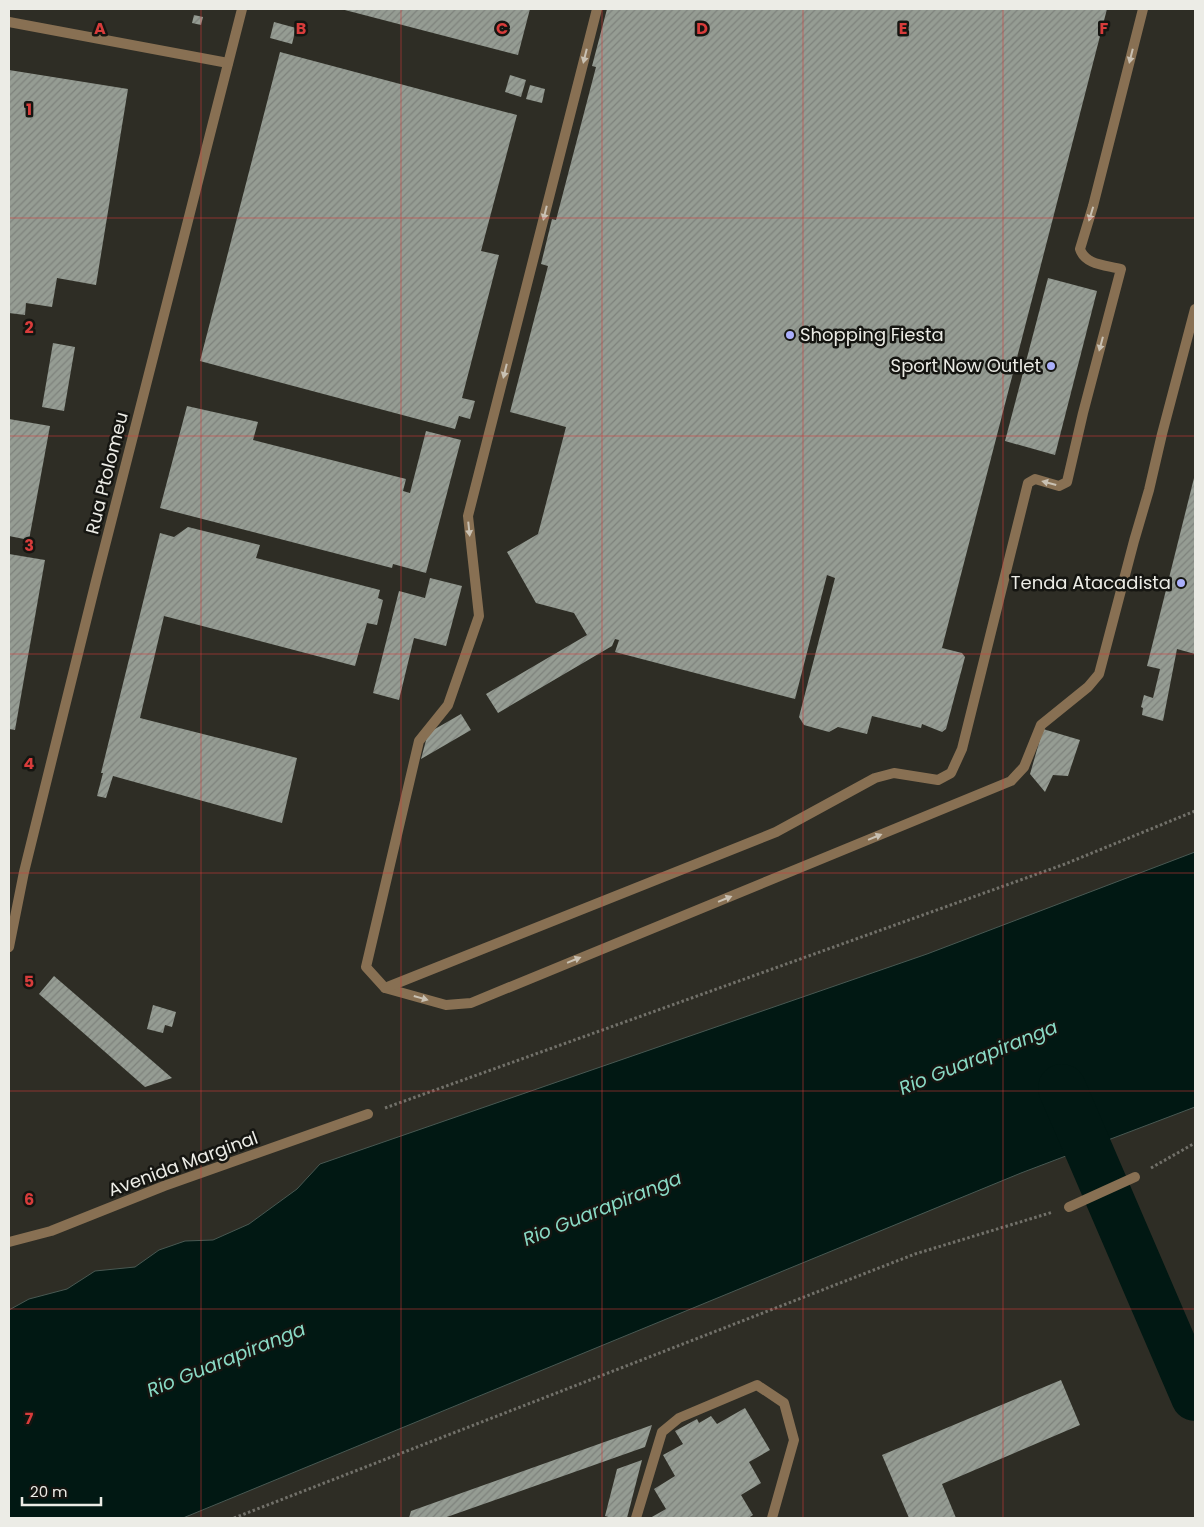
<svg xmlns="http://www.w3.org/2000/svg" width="1204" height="1527" font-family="Poppins,sans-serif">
	<defs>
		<pattern id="building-hatch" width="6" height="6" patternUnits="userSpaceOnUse" patternTransform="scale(1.25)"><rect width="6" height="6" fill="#959c93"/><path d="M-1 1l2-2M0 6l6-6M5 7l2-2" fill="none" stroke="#7e827c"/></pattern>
	</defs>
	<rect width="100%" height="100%" fill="#2e2d25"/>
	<path fill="#011813" stroke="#485852" d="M1195 852V1107L1021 1173 183 1518H9V1310L29 1299 67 1289 95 1271 135 1267 159 1250 185 1241 213 1240 249 1224 297 1189 320 1164 927 954Z"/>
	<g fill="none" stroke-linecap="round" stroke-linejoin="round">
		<path stroke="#011813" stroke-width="48" d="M1062 1088 1195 1397"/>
	</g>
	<g fill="url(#building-hatch)">
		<path d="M341 9H530L518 55Z"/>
		<path d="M607 9H1107L942 648 962 653 965 657 946 729 942 732 922 724 921 728 872 716 867 734 838 727 829 732 804 725 799 717 835 578 827 575 795 699 615 652 619 640 615 639 612 646 498 713 486 694 587 635 574 613 536 603 507 552 538 534 566 427 510 412 548 266 541 264 552 219 556 220 596 67 592 66Z"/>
		<path d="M194 15 203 17 201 25 192 23Z"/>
		<path d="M274 22 296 28 292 44 270 38Z"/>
		<path d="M280 52 517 115 481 251 499 255 462 398 475 401 470 419 459 416 455 429 200 361Z"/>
		<path d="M9 70 128 89 96 285 57 278 52 307 26 303 25 315 9 313Z"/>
		<path d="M510 75 526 80 521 97 505 92Z"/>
		<path d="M530 85 545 89 542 103 526 99Z"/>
		<path d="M1048 278 1097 291 1055 455 1005 441Z"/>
		<path d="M53 343 75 347 64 411 42 407Z"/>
		<path d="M187 406 258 422 253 440 406 479 403 491 410 493 426 431 461 440 426 573 393 564 392 568 160 508Z"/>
		<path d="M9 419 50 426 29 540 9 536Z"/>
		<path d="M1195 474V654L1177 649 1163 721 1142 715 1143 708 1141 707 1144 695 1153 698 1160 669 1147 666Z"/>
		<path d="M188 527 260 545 256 558 380 590 378 598 383 600 377 625 367 623 355 666 164 616 140 718 297 758 282 823 113 776 106 798 97 796 103 773H101L160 533 174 537Z"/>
		<path d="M9 554 45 560 15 730 9 729Z"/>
		<path d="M430 578 462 586 446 646 414 638 399 700 373 693 399 591 425 598Z"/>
		<path d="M461 714 471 730 421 759 428 733Z"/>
		<path d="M1043 729 1080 740 1068 776 1053 775 1045 792 1030 774Z"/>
		<path d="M54 976 172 1078 145 1087 39 994Z"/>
		<path d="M153 1005 176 1012 172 1027 165 1025 163 1033 147 1029Z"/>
		<path d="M1061 1380 1080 1425 942 1484 956 1518H909L882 1455Z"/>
		<path d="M745 1408 770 1450 749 1462 761 1483 741 1495 753 1515 748 1518H650L666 1509 654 1489 675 1476 663 1455 683 1444 675 1431 697 1419 699 1423 711 1416 717 1424Z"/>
		<path d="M652 1425 645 1447 444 1518H409L411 1511Z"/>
		<path d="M642 1460 627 1518H612L605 1516 617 1469Z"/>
	</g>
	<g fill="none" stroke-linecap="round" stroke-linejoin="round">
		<g stroke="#72716a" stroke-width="3" stroke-dasharray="2.5 2.5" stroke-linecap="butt">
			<path d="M385 1108 1065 864 1195 811"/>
			<path d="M1151 1168 1195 1143"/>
			<path d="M234 1518 915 1254 1053 1212"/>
		</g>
		<g stroke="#887053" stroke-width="10">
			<path d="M597 9 468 516 479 616 448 705 419 741 366 967 385 988 446 1005 471 1003 1011 781 1024 767 1041 725 1088 687 1099 674 1134 541 1149 490 1162 434 1195 309"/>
			<path d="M385 988 776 832 875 778 894 773 938 780 951 773 962 749 1028 483 1035 479 1059 486 1067 482 1083 413 1121 269C1106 265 1085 265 1080 249L1093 206 1143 9"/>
			<path d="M1069 1207 1135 1177"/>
		</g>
		<g stroke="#887053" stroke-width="10">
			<path d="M9 22 228 63"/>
			<path d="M9 947 24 872 96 581 242 9"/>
			<path d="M9 1242 51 1231 164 1186 368 1114"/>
			<path d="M636 1518 662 1432 679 1418 757 1385 784 1403 794 1440 772 1518"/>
		</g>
	</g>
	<defs><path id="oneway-solid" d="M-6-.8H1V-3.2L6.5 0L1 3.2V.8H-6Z" transform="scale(1.25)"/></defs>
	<g fill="#c9c1b3">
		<use href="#oneway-solid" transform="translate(585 56) rotate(104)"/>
		<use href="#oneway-solid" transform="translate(1131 56) rotate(104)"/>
		<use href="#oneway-solid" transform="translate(545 213) rotate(104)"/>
		<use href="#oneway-solid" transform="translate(1091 214) rotate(107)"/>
		<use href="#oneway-solid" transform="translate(1101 344) rotate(105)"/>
		<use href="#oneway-solid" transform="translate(505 371) rotate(104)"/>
		<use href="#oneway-solid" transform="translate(1049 483) rotate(-165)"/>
		<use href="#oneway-solid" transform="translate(469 529) rotate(84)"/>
		<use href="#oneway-solid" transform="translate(875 837) rotate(-22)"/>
		<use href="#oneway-solid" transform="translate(725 899) rotate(-22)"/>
		<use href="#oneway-solid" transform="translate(574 960) rotate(-22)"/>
		<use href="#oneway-solid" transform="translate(421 998) rotate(16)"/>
	</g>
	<path fill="none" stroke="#d83c3b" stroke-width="1" stroke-opacity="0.55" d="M201 9V1518M401 9V1518M602 9V1518M803 9V1518M1003 9V1518M9 218H1195M9 436H1195M9 654H1195M9 873H1195M9 1091H1195M9 1309H1195"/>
	<g fill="#aaaffb" stroke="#151511" stroke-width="2">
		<circle cx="790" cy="335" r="5"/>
		<circle cx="1051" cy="366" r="5"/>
		<circle cx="1181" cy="583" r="5"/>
	</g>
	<g text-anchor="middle" stroke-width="5" stroke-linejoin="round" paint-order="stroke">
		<g font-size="18" fill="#ecece6" stroke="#151511" text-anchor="end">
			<text x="800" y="341" text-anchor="start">Shopping Fiesta</text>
			<text x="1041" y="372">Sport Now Outlet</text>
			<text x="1171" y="589">Tenda Atacadista</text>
		</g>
		<g font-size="18" fill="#ecece6" stroke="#151511">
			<text transform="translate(107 473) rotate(-76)" y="6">Rua Ptolomeu</text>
			<text transform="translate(183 1164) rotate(-20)" y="6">Avenida Marginal</text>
		</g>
		<g font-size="19" font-style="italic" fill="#89dac5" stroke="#151511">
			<text transform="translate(978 1057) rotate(-22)" y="7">Rio Guarapiranga</text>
			<text transform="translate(602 1208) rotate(-22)" y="7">Rio Guarapiranga</text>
			<text transform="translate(226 1359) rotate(-22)" y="7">Rio Guarapiranga</text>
		</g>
	</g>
	<g font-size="16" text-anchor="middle" font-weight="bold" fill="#d83c3b" stroke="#151511" stroke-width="5" stroke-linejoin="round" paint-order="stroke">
		<text x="100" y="34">A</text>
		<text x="301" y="34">B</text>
		<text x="502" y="34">C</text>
		<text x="702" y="34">D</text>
		<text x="903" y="34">E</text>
		<text x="1104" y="34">F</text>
		<text x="29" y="115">1</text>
		<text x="29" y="333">2</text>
		<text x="29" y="551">3</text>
		<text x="29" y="769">4</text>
		<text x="29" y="987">5</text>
		<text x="29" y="1205">6</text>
		<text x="29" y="1424">7</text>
	</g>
	<rect width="1204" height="1527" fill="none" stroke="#ecece6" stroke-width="20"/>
	<path d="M22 1497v8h79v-8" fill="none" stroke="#ecece6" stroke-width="2.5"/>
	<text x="30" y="1497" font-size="15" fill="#ecece6" stroke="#151511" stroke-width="4" paint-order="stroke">20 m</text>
</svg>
